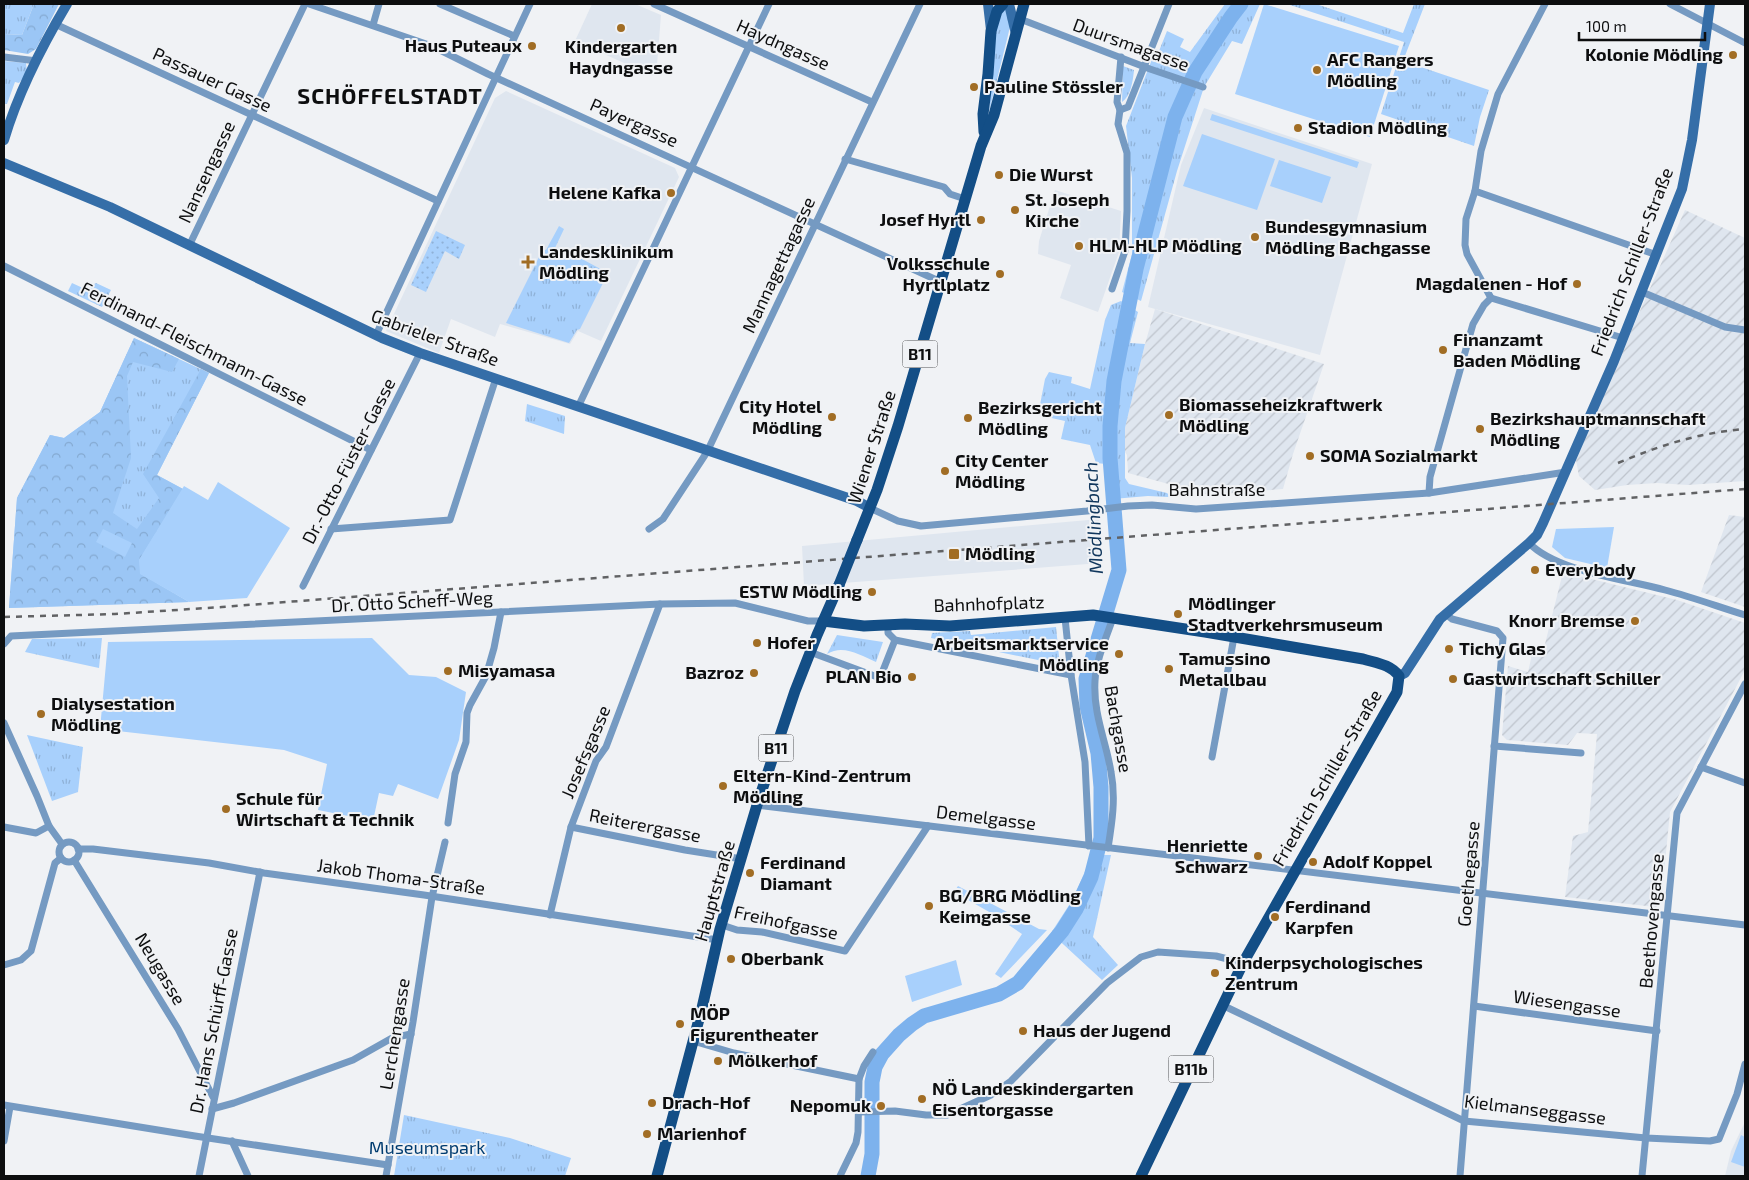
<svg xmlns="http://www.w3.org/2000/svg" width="1749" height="1180" font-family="'Exo 2',sans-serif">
	<defs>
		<pattern id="industrial-furrows" width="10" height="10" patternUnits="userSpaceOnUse" patternTransform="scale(1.25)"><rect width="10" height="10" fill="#dfe6ef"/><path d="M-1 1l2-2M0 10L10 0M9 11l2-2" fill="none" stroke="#bec4cc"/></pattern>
		<pattern id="grass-tufts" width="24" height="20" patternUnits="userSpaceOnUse" patternTransform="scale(1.25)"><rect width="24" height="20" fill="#a8d0fc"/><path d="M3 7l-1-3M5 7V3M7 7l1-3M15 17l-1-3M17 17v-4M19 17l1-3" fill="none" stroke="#8fb1d7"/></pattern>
		<pattern id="forest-crowns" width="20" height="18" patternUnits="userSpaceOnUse" patternTransform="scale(1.25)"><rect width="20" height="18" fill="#9bc6f5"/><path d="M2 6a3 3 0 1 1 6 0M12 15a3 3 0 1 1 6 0" fill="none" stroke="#84a9d1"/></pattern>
		<pattern id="garden-dots" width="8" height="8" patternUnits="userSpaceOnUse" patternTransform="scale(1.25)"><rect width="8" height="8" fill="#a8d0fc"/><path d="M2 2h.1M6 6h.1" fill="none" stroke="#8fb1d7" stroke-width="1.8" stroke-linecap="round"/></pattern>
	</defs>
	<rect width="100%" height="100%" fill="#f0f2f5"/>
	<g fill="#dfe6ef">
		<path d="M592 4H635L661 15 657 65 653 76 575 41Z"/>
		<path d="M506 91 675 168 679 177 601 341 578 331 570 344 500 324 495 337 451 319 439 353 386 331 495 98Z"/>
		<path d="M1204 108 1372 164 1320 355 1148 307 1181 165Z"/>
		<path d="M1055 190 1121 211 1119 252 1098 312 1060 298 1071 265 1038 254 1039 241Z"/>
		<path d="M1099 519 1101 563 804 586 802 546Z"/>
		<path d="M1745 1122V1176H1725L1731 1151Z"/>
	</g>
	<g fill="url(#industrial-furrows)">
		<path d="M1685 210 1745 238V481L1688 485 1657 483 1627 485 1595 490 1579 476 1576 460 1619 358Z"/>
		<path d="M1155 309 1324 364 1293 454 1283 489 1209 495 1128 473 1127 455 1125 452V428L1145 344Z"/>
		<path d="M1729 515 1745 517V607L1701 592Z"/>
		<path d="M1563 572 1677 600 1745 623V670L1670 812 1661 903 1656 907 1565 897 1573 836 1588 832 1597 734 1577 733 1568 745 1507 740 1502 735 1508 666 1528 672 1533 650 1543 652Z"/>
	</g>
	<g fill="url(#grass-tufts)">
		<path d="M4 4H34L22 35 4 34Z"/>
		<path d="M1225 4H1260L1242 44 1232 41 1204 87 1177 171 1141 301 1122 292 1132 254V178L1126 126 1156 49 1159 51 1167 31 1184 39 1180 47 1190 52Z"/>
		<path d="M1287 4H1316L1403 33 1414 4H1425L1403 61 1489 90 1480 117 1474 146 1381 114 1404 42Z"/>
		<path d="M1005 7 1011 23 989 112 996 24Z"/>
		<path d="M4 61 26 63 27 73 19 83 15 82 7 104H4Z"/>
		<path d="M1123 66 1134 70C1133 80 1131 96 1122 102Z"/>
		<path d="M559 226 564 229 555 248 569 252 608 273 580 329 577 330 569 343 506 323 543 249 546 250Z"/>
		<path d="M72 283 85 289 96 283 111 290 102 307 68 291Z"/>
		<path d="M1121 301 1138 312 1130 343 1145 344 1125 428V478L1129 484 1167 493 1170 496 1168 497 1148 496 1113 499 1106 464 1096 463 1090 445 1061 439 1065 421 1038 415 1045 379 1049 372 1072 377 1071 383 1090 389 1105 320 1111 305Z"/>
		<path d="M134 338 209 373 157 475 183 489 141 574 189 602 9 608 17 498 50 435 64 438 100 412Z"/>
		<path d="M527 404 565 416 564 434 525 421Z"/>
		<path d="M1056 627 1060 666 1048 664 1038 660 931 638 932 633 970 631 971 635Z"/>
		<path d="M837 635 883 642 876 662C860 655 843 644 827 654Z"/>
		<path d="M102 638 99 668 25 652 32 639Z"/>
		<path d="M27 735 83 747 78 792 52 801Z"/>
		<path d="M1092 855H1111L1093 937 1118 965 1102 980 1051 933 1073 899Z"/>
		<path d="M404 1115 510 1138 571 1158 565 1176H394Z"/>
	</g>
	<g fill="url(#forest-crowns)">
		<path d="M34 4H59L36 49 28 54 4 50V34L22 35Z"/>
		<path d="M134 338 179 359 172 372 133 362 127 376 131 458 113 513 137 529 159 498 143 474 201 369 209 373 157 475 183 489 139 560 141 574 189 602 9 608 17 498 50 435 64 438 100 412Z"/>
	</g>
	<path fill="url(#garden-dots)" d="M436 231 465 245 459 259 445 251 426 292 411 285Z"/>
	<g fill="#a8d0fc">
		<path d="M1264 4 1399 46 1370 137 1235 94Z"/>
		<path d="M1212 114 1359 162 1357 168 1210 120Z"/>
		<path d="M1202 134 1275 159 1257 210 1183 186Z"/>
		<path d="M1279 160 1331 177 1322 203 1270 186Z"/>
		<path d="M218 482 290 528 247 598 189 602 140 574 139 560 184 486 208 500Z"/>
		<path d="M1614 527 1607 568 1565 558 1552 547 1556 529Z"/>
		<path d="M103 529 132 543 125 557 96 542Z"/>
		<path d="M372 638 409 675 436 677 466 692 459 740 438 799 398 784 393 796 379 793 373 821 318 810 327 764 284 750 100 729 108 642Z"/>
		<path d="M958 886 1039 929 1047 930 1001 978 995 974 1022 934 991 913 954 892Z"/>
		<path d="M956 960 962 985 912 1002 905 976Z"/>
		<path d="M1741 1135 1745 1137V1167L1731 1162Z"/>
	</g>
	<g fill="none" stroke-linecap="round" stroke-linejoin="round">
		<path stroke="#7db2ed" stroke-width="15" d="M868 1176 872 1154V1082L875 1067 882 1054 899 1035 912 1024 924 1016 999 994 1018 983 1062 931 1076 909 1091 877 1101 838V787L1098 753 1087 706 1086 679 1119 570 1110 458V426L1114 381 1136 269 1175 117 1195 72 1231 17 1241 4"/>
		<g stroke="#759ac2" stroke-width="7">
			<path d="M309 4 432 46 488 74 941 282"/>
			<path d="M440 4 514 36"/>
			<path d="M654 4 872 102"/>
			<path d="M1545 4 1498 94 1481 151 1475 191 1466 219 1465 245 1467 254 1491 298 1623 338"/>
			<path d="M1670 4 1745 43"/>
			<path d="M1020 19 1150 69 1203 87"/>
			<path d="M55 24 438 201"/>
			<path d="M373 25 379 4"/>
			<path d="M4 57 37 61"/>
			<path d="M1120 110 1128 107 1169 4"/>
			<path d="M845 159 944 187 950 194 965 199"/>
			<path d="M1475 191 1657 255"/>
			<path d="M189 246 305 4"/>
			<path d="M4 266 371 450"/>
			<path d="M1112 289 1125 251 1127 211V153L1118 124 1120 110 1117 102 1121 57"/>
			<path d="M1642 292 1725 327 1745 330"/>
			<path d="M376 335 530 4"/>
			<path d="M578 407 769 4"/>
			<path d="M1429 493 1430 477 1473 324 1484 305 1491 298"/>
			<path d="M870 508 898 521 921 526 1087 511 1128 506 1152 505 1196 509 1429 493 1566 472"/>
			<path d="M331 529 450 520 496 378"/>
			<path d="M649 529 663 519 707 452 920 4"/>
			<path d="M1529 543C1557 572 1626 579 1665 590 1692 597 1719 607 1745 615"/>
			<path d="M303 586 420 353"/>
			<path d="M1447 615 1452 619 1497 631 1503 638 1460 1176"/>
			<path d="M1065 618 1071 675 1085 762 1089 846"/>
			<path d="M888 626V633L895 640 1071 675"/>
			<path d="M4 644 11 636 660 604 735 603 808 621H823"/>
			<path d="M810 652 880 678 895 640"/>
			<path d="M4 723 37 796 49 826 62 844"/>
			<path d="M1494 746 1581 753"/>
			<path d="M1212 757 1234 637"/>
			<path d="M1701 767 1745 783"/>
			<path d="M757 805 1745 925"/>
			<path d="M448 823 455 774 466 742 467 713 470 705 486 676 494 648 501 612"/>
			<path d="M4 827 36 833 49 826"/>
			<path d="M571 827 685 850 742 859"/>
			<circle cx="69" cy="852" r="10"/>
			<path d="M1108 848C1112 823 1116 798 1111 772 1106 741 1093 714 1095 681 1096 660 1106 638 1113 618"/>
			<path d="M78 849H93L209 863 264 873 424 895 718 940"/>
			<path d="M74 860 178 1029 213 1097"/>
			<path d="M550 915 571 827 596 761 606 747 660 604"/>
			<path d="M722 925 737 930 762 932 845 951 928 826"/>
			<path d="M4 965 21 960 31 951 55 863 61 858"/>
			<path d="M1222 1005 1464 1121 1646 1138 1710 1141 1719 1139 1737 1094 1745 1064"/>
			<path d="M1474 1006 1657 1031"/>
			<path d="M693 1041 734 1053 859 1079"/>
			<path d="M4 1105 195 1136 388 1165"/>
			<path d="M212 1109 234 1103 353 1060 392 1038 411 1034"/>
			<path d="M859 1112 895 1111 926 1115H947L991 1095 1011 1081 1107 983 1141 957 1158 952 1216 956 1243 963"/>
			<path d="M4 1141 10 1107"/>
			<path d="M232 1141 248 1176"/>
			<path d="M199 1176 260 872"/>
			<path d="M386 1176 413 1022 432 897 445 842"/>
			<path d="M840 1176 856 1143 858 1132 859 1079 864 1066 873 1052"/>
			<path d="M1642 1176 1677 813 1745 684"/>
		</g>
		<g stroke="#356ea8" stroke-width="10">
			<path d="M988 4 991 30"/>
			<path d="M1009 4 1016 34"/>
			<path d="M4 140C18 93 42 46 67 4"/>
			<path d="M4 163 110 207 382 338 420 353 857 501 870 508"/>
			<path d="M1399 676 1405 673 1440 619 1529 543 1537 535 1543 523 1614 361 1682 189 1692 140 1710 4"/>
		</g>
		<g stroke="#134e86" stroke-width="11">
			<path d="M984 132 983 114 988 74 991 31 997 11 1003 4"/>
			<path d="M857 540 877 490 898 426 981 146 994 115 1024 4"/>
			<path d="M823 621 864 626 905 624 950 626 1093 615 1205 632 1363 659C1376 663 1390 664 1399 676L1397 692 1243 963 1141 1176"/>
			<path d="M657 1176 702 1008 720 929 757 805 795 691 817 635 839 585"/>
		</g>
		<g stroke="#616264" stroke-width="2.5" stroke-dasharray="6 6" stroke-linecap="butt">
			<path d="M1618 463C1661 445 1698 433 1745 429"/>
			<path d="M4 617 115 614 222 607 1745 489"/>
		</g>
		<path stroke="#134e86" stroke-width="11" d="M839 585 857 540"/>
	</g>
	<g fill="#a16d24" stroke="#f0f2f5" stroke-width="2">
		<circle cx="621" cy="28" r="5"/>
		<circle cx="532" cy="46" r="5"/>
		<circle cx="1733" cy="55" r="5"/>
		<circle cx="1317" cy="70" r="5"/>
		<circle cx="974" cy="87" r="5"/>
		<circle cx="1298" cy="128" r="5"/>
		<circle cx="999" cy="175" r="5"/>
		<circle cx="671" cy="193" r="5"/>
		<circle cx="1015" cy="210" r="5"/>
		<circle cx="981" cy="220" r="5"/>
		<circle cx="1255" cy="237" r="5"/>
		<circle cx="1079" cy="246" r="5"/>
		<path d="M525.5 254.5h5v5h5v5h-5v5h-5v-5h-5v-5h5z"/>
		<circle cx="1000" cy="274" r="5"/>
		<circle cx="1577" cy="284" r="5"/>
		<circle cx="1443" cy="350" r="5"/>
		<circle cx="1169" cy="415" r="5"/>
		<circle cx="832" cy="417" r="5"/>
		<circle cx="968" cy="418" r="5"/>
		<circle cx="1480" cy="429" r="5"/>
		<circle cx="1310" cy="456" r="5"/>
		<circle cx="945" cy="471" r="5"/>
		<rect x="948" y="548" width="12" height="12" rx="2.5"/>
		<circle cx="1535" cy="570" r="5"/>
		<circle cx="872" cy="592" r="5"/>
		<circle cx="1178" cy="614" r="5"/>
		<circle cx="1635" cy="621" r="5"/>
		<circle cx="757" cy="643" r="5"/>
		<circle cx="1449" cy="649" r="5"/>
		<circle cx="1119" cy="654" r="5"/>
		<circle cx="1169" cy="669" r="5"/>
		<circle cx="448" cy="671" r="5"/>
		<circle cx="754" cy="673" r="5"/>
		<circle cx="912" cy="677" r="5"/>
		<circle cx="1453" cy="679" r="5"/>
		<circle cx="41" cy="714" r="5"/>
		<circle cx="723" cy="786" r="5"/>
		<circle cx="226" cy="809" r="5"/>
		<circle cx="1258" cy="856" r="5"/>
		<circle cx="1313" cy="862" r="5"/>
		<circle cx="750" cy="873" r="5"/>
		<circle cx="929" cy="906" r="5"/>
		<circle cx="1275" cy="917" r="5"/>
		<circle cx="731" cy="959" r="5"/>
		<circle cx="1215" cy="973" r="5"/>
		<circle cx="680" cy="1024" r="5"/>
		<circle cx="1023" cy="1031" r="5"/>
		<circle cx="718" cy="1061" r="5"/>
		<circle cx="922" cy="1099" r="5"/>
		<circle cx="652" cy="1103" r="5"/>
		<circle cx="881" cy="1106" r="5"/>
		<circle cx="647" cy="1134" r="5"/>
	</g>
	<g text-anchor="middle" stroke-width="4" stroke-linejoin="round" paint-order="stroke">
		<g fill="#f0f2f5" stroke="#515254" stroke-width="1">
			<rect x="902.5" y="340.5" width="35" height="27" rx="4"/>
			<rect x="758.5" y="734.5" width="35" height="27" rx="4"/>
			<rect x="1168.5" y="1055.5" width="45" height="27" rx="4"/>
		</g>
		<g font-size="16" font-weight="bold" fill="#0d0e0f">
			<text x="920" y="360">B11</text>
			<text x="776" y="754">B11</text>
			<text x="1191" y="1075">B11b</text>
		</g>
		<g font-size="18" fill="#0d0e0f" stroke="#f0f2f5">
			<text transform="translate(783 45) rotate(24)" y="6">Haydngasse</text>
			<text transform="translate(1131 45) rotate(20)" y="6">Duursmagasse</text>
			<text transform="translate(212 80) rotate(25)" y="6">Passauer Gasse</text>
			<text transform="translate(634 123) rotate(24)" y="6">Payergasse</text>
			<text transform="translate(207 172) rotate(-65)" y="6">Nansengasse</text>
			<text transform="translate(1632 262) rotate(-69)" y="6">Friedrich Schiller-Straße</text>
			<text transform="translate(779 265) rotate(-65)" y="6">Mannagettagasse</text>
			<text transform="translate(435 338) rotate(20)" y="6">Gabrieler Straße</text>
			<text transform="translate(194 344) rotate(27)" y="6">Ferdinand-Fleischmann-Gasse</text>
			<text transform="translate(872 447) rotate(-72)" y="6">Wiener Straße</text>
			<text transform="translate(349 461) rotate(-63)" y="6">Dr.-Otto-Füster-Gasse</text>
			<text x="1217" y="496">Bahnstraße</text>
			<text transform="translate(412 602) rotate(-3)" y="6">Dr. Otto Scheff-Weg</text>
			<text transform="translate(989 604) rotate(-2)" y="6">Bahnhofplatz</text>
			<text transform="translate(1118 729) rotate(80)" y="6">Bachgasse</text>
			<text transform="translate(586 752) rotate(-67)" y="6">Josefsgasse</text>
			<text transform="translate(1327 778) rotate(-60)" y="6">Friedrich Schiller-Straße</text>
			<text transform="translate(986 818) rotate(7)" y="6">Demelgasse</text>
			<text transform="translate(645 826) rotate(11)" y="6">Reiterergasse</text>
			<text transform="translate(1469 874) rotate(-85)" y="6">Goethegasse</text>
			<text transform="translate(401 877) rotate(8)" y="6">Jakob Thoma-Straße</text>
			<text transform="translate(715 891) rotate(-74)" y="6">Hauptstraße</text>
			<text transform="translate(1652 921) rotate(-85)" y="6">Beethovengasse</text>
			<text transform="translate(786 923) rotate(12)" y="6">Freihofgasse</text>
			<text transform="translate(160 969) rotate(59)" y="6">Neugasse</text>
			<text transform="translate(1567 1004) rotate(8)" y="6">Wiesengasse</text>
			<text transform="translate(214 1021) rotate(-79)" y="6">Dr. Hans Schürff-Gasse</text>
			<text transform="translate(395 1034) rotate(-81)" y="6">Lerchengasse</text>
			<text transform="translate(1535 1110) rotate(7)" y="6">Kielmanseggasse</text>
		</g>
		<g font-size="18" font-weight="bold" fill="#0d0e0f" stroke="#f0f2f5" text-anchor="start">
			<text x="522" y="52" text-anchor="end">Haus Puteaux</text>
			<text x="621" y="53" text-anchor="middle">Kindergarten<tspan x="621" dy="21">Haydngasse</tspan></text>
			<text x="1723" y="61" text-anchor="end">Kolonie Mödling</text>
			<text x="1327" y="66">AFC Rangers<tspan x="1327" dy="21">Mödling</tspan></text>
			<text x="984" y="93">Pauline Stössler</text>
			<text x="1308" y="134">Stadion Mödling</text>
			<text x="1009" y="181">Die Wurst</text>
			<text x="661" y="199" text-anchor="end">Helene Kafka</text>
			<text x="1025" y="206">St. Joseph<tspan x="1025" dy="21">Kirche</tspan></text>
			<text x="971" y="226" text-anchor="end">Josef Hyrtl</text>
			<text x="1265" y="233">Bundesgymnasium<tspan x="1265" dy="21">Mödling Bachgasse</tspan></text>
			<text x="1089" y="252">HLM-HLP Mödling</text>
			<text x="539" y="258">Landesklinikum<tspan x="539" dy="21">Mödling</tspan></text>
			<text x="990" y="270" text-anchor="end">Volksschule<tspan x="990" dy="21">Hyrtlplatz</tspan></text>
			<text x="1567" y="290" text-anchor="end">Magdalenen - Hof</text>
			<text x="1453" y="346">Finanzamt<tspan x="1453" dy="21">Baden Mödling</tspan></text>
			<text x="1179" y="411">Biomasseheizkraftwerk<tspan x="1179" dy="21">Mödling</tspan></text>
			<text x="822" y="413" text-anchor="end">City Hotel<tspan x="822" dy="21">Mödling</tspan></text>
			<text x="978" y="414">Bezirksgericht<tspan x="978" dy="21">Mödling</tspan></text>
			<text x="1490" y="425">Bezirkshauptmannschaft<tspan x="1490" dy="21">Mödling</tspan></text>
			<text x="1320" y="462">SOMA Sozialmarkt</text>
			<text x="955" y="467">City Center<tspan x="955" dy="21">Mödling</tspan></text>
			<text x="965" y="560">Mödling</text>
			<text x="1545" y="576">Everybody</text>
			<text x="862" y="598" text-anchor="end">ESTW Mödling</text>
			<text x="1188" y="610">Mödlinger<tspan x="1188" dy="21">Stadtverkehrsmuseum</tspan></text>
			<text x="1625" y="627" text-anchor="end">Knorr Bremse</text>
			<text x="767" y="649">Hofer</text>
			<text x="1109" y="650" text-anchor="end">Arbeitsmarktservice<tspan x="1109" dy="21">Mödling</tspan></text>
			<text x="1459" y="655">Tichy Glas</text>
			<text x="1179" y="665">Tamussino<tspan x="1179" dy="21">Metallbau</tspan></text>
			<text x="458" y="677">Misyamasa</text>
			<text x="744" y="679" text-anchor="end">Bazroz</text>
			<text x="902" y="683" text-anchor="end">PLAN Bio</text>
			<text x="1463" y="685">Gastwirtschaft Schiller</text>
			<text x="51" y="710">Dialysestation<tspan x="51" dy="21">Mödling</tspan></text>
			<text x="733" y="782">Eltern-Kind-Zentrum<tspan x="733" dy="21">Mödling</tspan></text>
			<text x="236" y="805">Schule für<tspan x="236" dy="21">Wirtschaft &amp; Technik</tspan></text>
			<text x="1248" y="852" text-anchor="end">Henriette<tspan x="1248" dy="21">Schwarz</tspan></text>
			<text x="1323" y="868">Adolf Koppel</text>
			<text x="760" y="869">Ferdinand<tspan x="760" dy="21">Diamant</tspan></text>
			<text x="939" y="902">BG/BRG Mödling<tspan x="939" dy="21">Keimgasse</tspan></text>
			<text x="1285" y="913">Ferdinand<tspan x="1285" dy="21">Karpfen</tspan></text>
			<text x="741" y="965">Oberbank</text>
			<text x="1225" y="969">Kinderpsychologisches<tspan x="1225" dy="21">Zentrum</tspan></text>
			<text x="690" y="1020">MÖP<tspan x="690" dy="21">Figurentheater</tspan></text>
			<text x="1033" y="1037">Haus der Jugend</text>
			<text x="728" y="1067">Mölkerhof</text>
			<text x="932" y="1095">NÖ Landeskindergarten<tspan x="932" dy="21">Eisentorgasse</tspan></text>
			<text x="662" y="1109">Drach-Hof</text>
			<text x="871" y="1112" text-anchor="end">Nepomuk</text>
			<text x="657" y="1140">Marienhof</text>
		</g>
		<g font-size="18" fill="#003c70" stroke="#f0f2f5">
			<text x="427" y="1154">Museumspark</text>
		</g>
		<g font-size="19" font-style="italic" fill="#10365c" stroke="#f0f2f5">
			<text transform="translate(1093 518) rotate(-93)" y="7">Mödlingbach</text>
		</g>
		<g font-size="22" font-weight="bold" letter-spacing="1" fill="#0d0e0f" stroke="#f0f2f5">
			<text x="390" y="104">SCHÖFFELSTADT</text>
		</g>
	</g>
	<rect width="1749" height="1180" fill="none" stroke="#0d0e0f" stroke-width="10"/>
	<path d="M1579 32v8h126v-8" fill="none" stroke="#0d0e0f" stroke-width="2.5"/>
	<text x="1586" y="32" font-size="15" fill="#0d0e0f" stroke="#f0f2f5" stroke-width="4" paint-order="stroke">100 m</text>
</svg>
